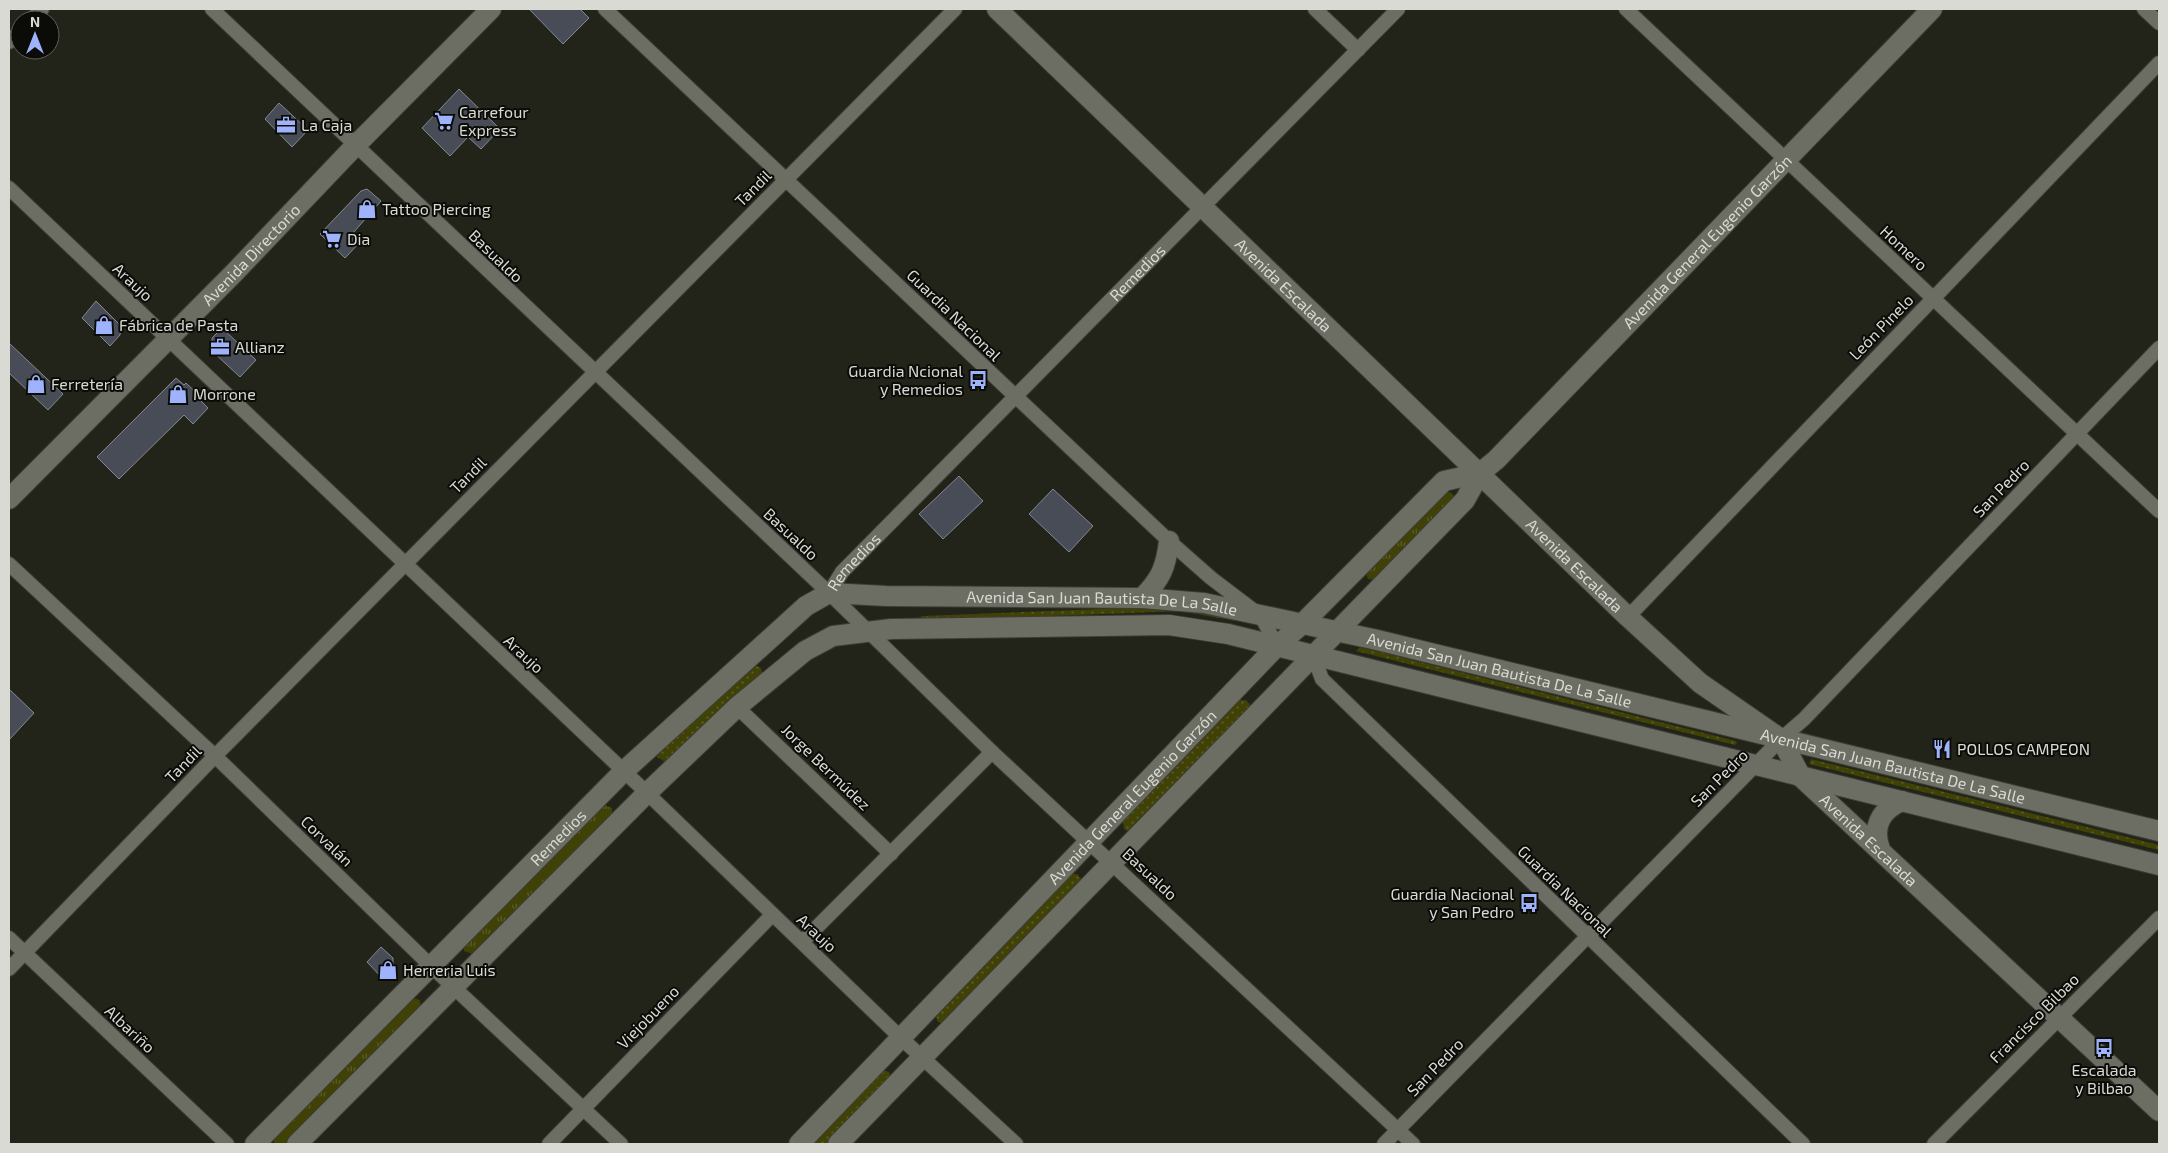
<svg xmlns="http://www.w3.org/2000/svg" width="2168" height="1153" font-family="'Exo 2',sans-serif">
	<defs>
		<pattern id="grass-dots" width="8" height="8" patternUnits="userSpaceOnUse" patternTransform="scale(1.25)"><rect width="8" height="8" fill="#404205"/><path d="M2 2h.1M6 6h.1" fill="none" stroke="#5b5d29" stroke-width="1.8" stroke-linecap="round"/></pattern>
		<pattern id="park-tufts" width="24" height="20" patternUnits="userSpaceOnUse" patternTransform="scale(1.25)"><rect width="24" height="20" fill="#404205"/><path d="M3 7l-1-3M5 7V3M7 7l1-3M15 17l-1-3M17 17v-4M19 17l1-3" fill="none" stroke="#5b5d29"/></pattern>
	</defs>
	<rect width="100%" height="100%" fill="#222319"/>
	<g fill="url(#grass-dots)">
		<path d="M1178 606 1237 619 1235 621 1181 611 922 621 919 618 922 616Z"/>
		<path d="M1360 647 1736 741 1737 743 1735 745 1356 651Z"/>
		<path d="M755 665 761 668 762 675 667 763 657 757 659 750Z"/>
		<path d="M1240 700H1246L1251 706 1129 832 1124 829 1123 821Z"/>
		<path d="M1811 759 2159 845V850L1809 764Z"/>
		<path d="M1071 874H1077L1082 880 942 1024 937 1021 936 1013Z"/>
		<path d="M883 1070 889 1072 891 1077 829 1144H809Z"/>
	</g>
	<g fill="url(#park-tufts)">
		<path d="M1447 491 1453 494 1454 499 1377 580 1368 579 1366 573Z"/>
		<path d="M604 805 612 808V816L473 954 464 951V945Z"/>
		<path d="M412 998 420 1000 421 1009 287 1144H274V1138Z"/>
	</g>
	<g fill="#484c56" stroke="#848893">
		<path d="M529 9H580L589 18 563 44Z"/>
		<path d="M459 89 500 129 481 149 468 137 450 156 422 128Z"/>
		<path d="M279 103 308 130 292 147 265 119Z"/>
		<path d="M367 189 381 201 353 233 361 241 345 258 320 234 361 191Z"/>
		<path d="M96 301 121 326 120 335 110 346 82 318Z"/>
		<path d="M222 328 256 360 240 377 212 351V338Z"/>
		<path d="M9 343 63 394 48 410 9 373Z"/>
		<path d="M176 378 184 385 186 383 203 399 201 401 208 408 193 424 184 415 119 479 97 457Z"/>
		<path d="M959 476 983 501 943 539 919 514Z"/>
		<path d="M1053 489 1093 526 1069 552 1029 514Z"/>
		<path d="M9 689 34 713 9 740Z"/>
		<path d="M381 947 393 958V972L384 980 367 962Z"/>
	</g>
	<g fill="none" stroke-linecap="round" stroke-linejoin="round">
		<g stroke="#3c3d37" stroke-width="16">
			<g id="street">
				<path d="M212 9 829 593 992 752 1413 1144"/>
				<path d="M605 9 1169 541 1211 578 1261 616 1277 646"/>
				<path d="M1315 9 1358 50"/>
				<path d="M1626 9 2159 511"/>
				<path d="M2144 9 2159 23"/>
				<path d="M31 20 42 9"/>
				<path d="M9 42 20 31"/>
				<path d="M9 188 647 793 901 1038 1016 1144"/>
				<path d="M9 564 215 756 431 966 621 1144"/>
				<path id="s1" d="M829 593 842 572 1398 9"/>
				<path d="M1628 617 2159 63"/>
				<path d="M1313 655 1322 679 1803 1144"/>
				<path d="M737 707 891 854"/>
				<path d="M9 938 227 1144"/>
				<path d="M802 942 992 752"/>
				<path d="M9 969 215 756 955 9"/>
				<path d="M549 1144 772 915"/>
				<path d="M1384 1144 1781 739 1804 719 2159 348"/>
				<path d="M1934 1144 2159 918"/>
			</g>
		</g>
		<g stroke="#3c3d37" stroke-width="22">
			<g id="secondary">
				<path id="s2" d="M997 9 1628 617 1700 683 1781 739 1801 777 2159 1111"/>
				<path id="s3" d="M9 499 234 273 355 146 491 9"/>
				<path d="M1142 598C1161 579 1166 567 1169 541"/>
				<path d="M1880 849C1872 827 1880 810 1902 801"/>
				<path id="s4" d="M255 1144 624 771 806 606 829 593 886 596 1142 598 1204 603 1373 639 2159 831"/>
				<path d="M297 1144 647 793 737 707 805 651 833 636 891 629 1169 625 1228 634 2159 865"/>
				<path id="s5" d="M799 1144 1277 646 1301 625 1444 481 1480 473"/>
				<path id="s6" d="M838 1144 1465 500 1480 473 1496 460 1932 9"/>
			</g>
		</g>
		<use href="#street" stroke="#6d6e63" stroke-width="14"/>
		<use href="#secondary" stroke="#6d6e63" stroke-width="20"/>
	</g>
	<defs>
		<g id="supermarket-bare" transform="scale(1.5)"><path d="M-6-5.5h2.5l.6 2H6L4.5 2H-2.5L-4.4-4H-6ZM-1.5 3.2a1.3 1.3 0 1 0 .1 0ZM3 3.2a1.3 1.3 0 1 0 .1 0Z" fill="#9fb3fd" stroke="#0b0c08" stroke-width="2.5" paint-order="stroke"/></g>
		<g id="office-bare" transform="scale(1.5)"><path d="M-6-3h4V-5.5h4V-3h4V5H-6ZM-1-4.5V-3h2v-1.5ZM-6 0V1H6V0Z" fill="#9fb3fd" stroke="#0b0c08" stroke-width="2.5" paint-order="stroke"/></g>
		<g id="shop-bare" transform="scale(1.5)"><path d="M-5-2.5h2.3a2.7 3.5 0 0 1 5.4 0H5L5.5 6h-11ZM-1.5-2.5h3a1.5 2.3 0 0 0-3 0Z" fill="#9fb3fd" stroke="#0b0c08" stroke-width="2.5" paint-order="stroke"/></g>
		<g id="bus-bare" transform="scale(1.5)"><path d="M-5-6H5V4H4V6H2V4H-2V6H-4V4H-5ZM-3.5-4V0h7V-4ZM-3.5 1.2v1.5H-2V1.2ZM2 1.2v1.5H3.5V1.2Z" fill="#9fb3fd" stroke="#0b0c08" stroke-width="2.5" paint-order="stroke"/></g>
		<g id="restaurant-bare" transform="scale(1.5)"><path d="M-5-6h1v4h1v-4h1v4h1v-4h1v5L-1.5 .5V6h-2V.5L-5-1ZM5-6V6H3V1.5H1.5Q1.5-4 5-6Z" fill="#9fb3fd" stroke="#0b0c08" stroke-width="2.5" paint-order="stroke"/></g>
	</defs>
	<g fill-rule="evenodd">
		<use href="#supermarket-bare" x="444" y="121"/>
		<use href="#office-bare" x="286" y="125"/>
		<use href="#shop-bare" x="367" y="209"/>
		<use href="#supermarket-bare" x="332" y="239"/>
		<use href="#shop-bare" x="104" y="325"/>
		<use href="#office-bare" x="220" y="347"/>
		<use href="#bus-bare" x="978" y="380"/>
		<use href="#shop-bare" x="36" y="384"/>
		<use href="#shop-bare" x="178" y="394"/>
		<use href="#restaurant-bare" x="1942" y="749"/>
		<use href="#bus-bare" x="1529" y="903"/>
		<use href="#shop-bare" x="388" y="970"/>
		<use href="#bus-bare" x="2104" y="1048"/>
	</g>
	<g text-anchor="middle" stroke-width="4" stroke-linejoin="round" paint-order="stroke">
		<g font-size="16" fill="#d9dad4" stroke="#0b0c08" text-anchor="start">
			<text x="459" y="118">Carrefour<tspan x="459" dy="18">Express</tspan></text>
			<text x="301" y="131">La Caja</text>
			<text x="382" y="215">Tattoo Piercing</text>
			<text x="347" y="245">Dia</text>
			<text x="119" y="331">Fábrica de Pasta</text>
			<text x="235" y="353">Allianz</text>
			<text x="963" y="377" text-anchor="end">Guardia Ncional<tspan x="963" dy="18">y Remedios</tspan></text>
			<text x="51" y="390">Ferretería</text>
			<text x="193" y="400">Morrone</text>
			<text x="1957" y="755">POLLOS CAMPEON</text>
			<text x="1514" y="900" text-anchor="end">Guardia Nacional<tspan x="1514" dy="18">y San Pedro</tspan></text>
			<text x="403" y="976">Herreria Luis</text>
			<text x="2104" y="1076" text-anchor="middle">Escalada<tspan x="2104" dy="18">y Bilbao</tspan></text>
		</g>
		<g font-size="16" fill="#d9dad4" stroke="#0b0c08">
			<text transform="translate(753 188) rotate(-45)" y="6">Tandil</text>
			<text dy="6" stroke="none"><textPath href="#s6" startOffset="1254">Avenida General Eugenio Garzón</textPath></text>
			<text transform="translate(1904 248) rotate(43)" y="6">Homero</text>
			<text dy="6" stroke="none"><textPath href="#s3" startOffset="344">Avenida Directorio</textPath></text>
			<text transform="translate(496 256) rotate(44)" y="6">Basualdo</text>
			<text dy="6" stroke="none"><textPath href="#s1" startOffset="445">Remedios</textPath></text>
			<text transform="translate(133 282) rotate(43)" y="6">Araujo</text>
			<text dy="6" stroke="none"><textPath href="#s2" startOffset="398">Avenida Escalada</textPath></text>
			<text transform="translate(954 315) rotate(44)" y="6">Guardia Nacional</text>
			<text transform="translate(1881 327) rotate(-46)" y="6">León Pinelo</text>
			<text transform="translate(468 475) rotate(-45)" y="6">Tandil</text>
			<text transform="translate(2001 488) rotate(-46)" y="6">San Pedro</text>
			<text transform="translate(791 534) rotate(43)" y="6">Basualdo</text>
			<text dy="6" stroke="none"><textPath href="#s1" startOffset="40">Remedios</textPath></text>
			<text dy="6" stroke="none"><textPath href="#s2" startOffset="802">Avenida Escalada</textPath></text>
			<text dy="6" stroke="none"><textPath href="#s4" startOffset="1070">Avenida San Juan Bautista De La Salle</textPath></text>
			<text transform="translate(524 654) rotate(43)" y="6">Araujo</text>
			<text dy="6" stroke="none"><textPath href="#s4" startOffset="1475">Avenida San Juan Bautista De La Salle</textPath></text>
			<text transform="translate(183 764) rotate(-46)" y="6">Tandil</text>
			<text dy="6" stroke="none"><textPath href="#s4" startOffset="1880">Avenida San Juan Bautista De La Salle</textPath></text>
			<text transform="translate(826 767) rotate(44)" y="6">Jorge Bermúdez</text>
			<text transform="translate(1719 778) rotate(-45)" y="6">San Pedro</text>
			<text dy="6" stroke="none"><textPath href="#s5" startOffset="481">Avenida General Eugenio Garzón</textPath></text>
			<text dy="6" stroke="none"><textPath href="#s4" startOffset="431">Remedios</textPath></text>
			<text dy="6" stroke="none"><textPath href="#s2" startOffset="1208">Avenida Escalada</textPath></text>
			<text transform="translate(327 841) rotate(44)" y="6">Corvalán</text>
			<text transform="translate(1150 874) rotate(43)" y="6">Basualdo</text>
			<text transform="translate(1565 891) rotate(44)" y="6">Guardia Nacional</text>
			<text transform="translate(817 933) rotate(43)" y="6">Araujo</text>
			<text transform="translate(648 1017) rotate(-46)" y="6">Viejobueno</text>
			<text transform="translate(2034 1018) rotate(-45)" y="6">Francisco Bilbao</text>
			<text transform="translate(130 1029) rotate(43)" y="6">Albariño</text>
			<text transform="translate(1435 1067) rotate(-46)" y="6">San Pedro</text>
		</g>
	</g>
	<rect width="2168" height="1153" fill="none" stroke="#d9dad4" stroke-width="20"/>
	<g transform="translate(35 35)"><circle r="24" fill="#0b0c08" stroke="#5d5e5a"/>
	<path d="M0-4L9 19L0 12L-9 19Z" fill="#9fb3fd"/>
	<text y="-8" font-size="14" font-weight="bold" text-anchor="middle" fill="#d9dad4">N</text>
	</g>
</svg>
